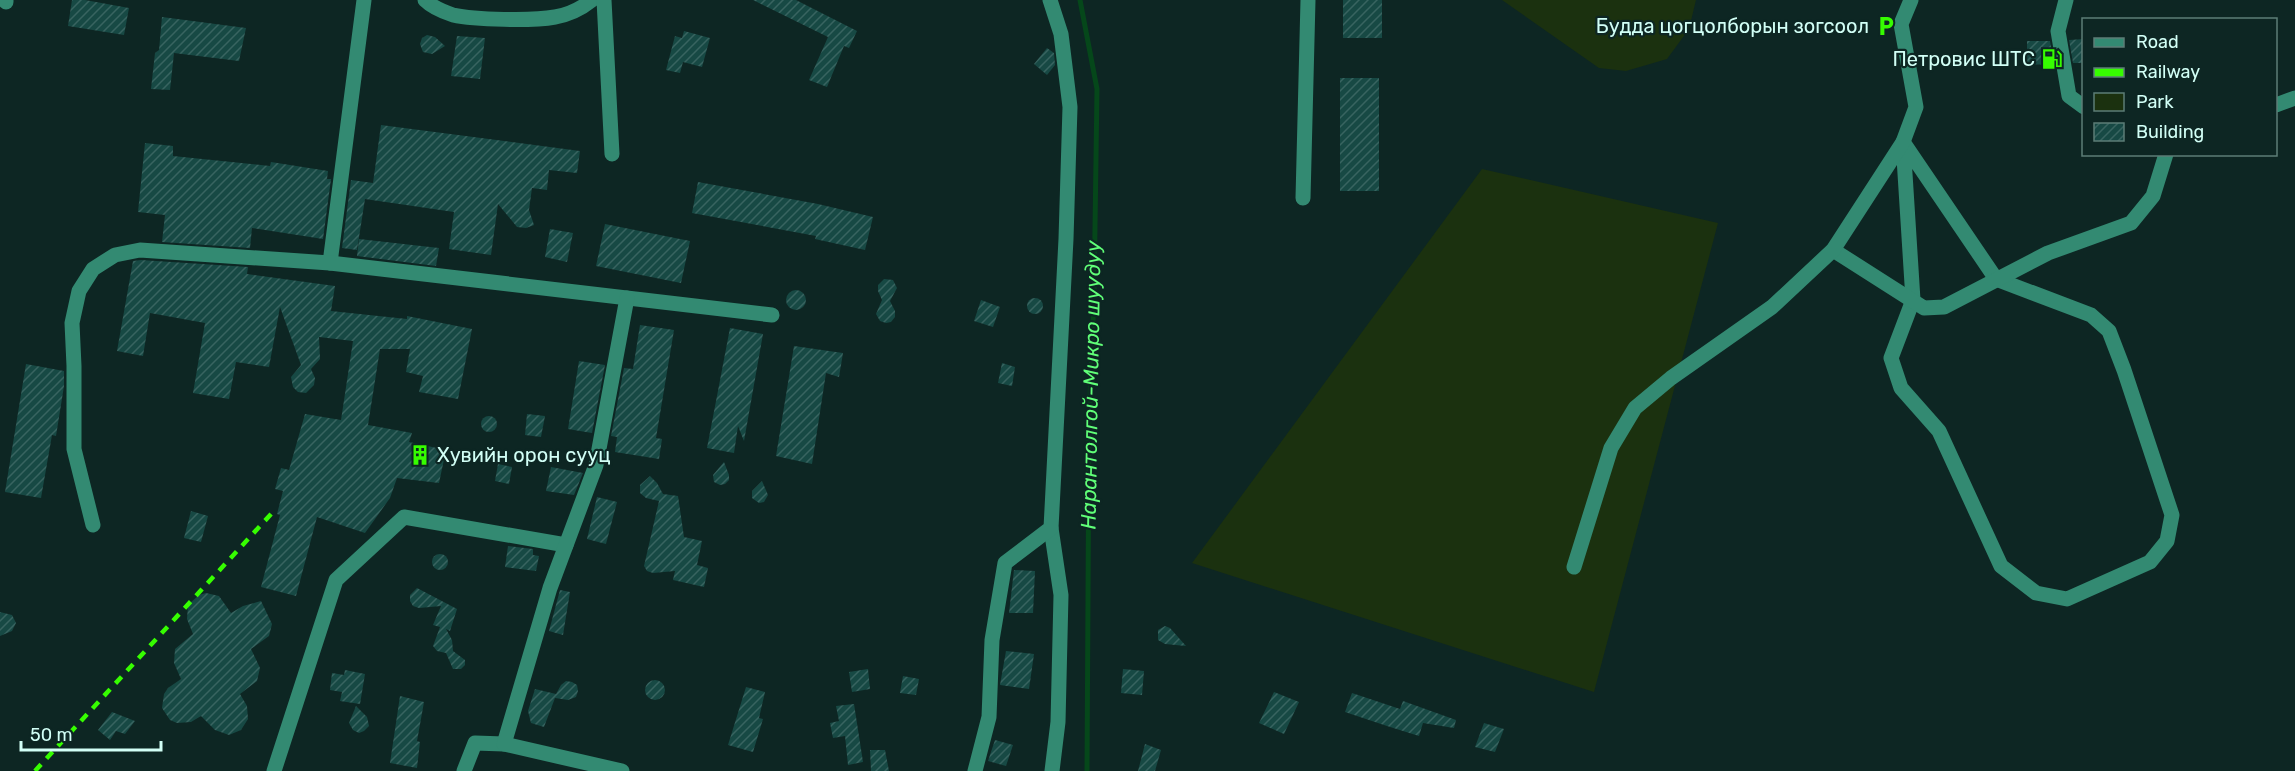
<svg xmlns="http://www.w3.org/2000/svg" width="2295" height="771" font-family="Rubik,sans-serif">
	<defs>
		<pattern id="building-hatch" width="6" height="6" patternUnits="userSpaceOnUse" patternTransform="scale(1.5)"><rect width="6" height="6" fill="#174944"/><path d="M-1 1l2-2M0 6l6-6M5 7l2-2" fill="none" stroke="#386460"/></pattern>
	</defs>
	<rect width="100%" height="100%" fill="#0d2623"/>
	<g fill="#1b310f">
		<path d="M1502 0H1696L1689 29 1667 59 1626 71 1599 68Z"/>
		<path d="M1482 169 1718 223 1594 692 1192 563Z"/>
	</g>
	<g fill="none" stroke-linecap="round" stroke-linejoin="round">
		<path stroke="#05471a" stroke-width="5" d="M1080 0 1097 89 1094 298 1089 423 1087 771"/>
	</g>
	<g fill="url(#building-hatch)">
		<path d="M72 0H85L129 8 124 35 68 26Z"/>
		<path d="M753 0H796L857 31 849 48 844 46 827 87 809 80 828 37Z"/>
		<rect x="1343" y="0" width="39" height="38"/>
		<path d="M162 17 246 28 239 61 174 53 170 90 151 89 155 53 159 50Z"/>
		<path d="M684 31 710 38 702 67 683 62 680 73 666 70 675 36 682 38Z"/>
		<path d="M427 35 435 37 445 46 432 54 423 52 420 44 422 38Z"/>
		<path d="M457 36 485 38 480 79 451 76Z"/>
		<path d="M2084 39V63H2073L2069 40Z"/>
		<path d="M2027 41H2050L2054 64 2027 65Z"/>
		<path d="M1047 48 1054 53 1055 65 1047 75 1034 64Z"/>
		<rect x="1340" y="78" width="39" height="113"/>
		<path d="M381 125 580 151 577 173 549 170 547 190 532 188 529 210 534 225 526 228 517 227 498 204 491 255 449 249 454 212 365 199 357 250 342 248 351 180 373 183Z"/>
		<path d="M145 143 173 146V156L270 166 271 162 328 171 327 179H331L323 239 252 228 250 248 162 242 165 215 138 212Z"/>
		<path d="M698 182 818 204 873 217 865 250 815 239 816 236 692 213Z"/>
		<path d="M605 224 690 241 681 283 596 266Z"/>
		<path d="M550 229 573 233 567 262 545 257Z"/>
		<path d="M359 239 439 248 436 266 357 256Z"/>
		<path d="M141 260 248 267 247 274 335 286 331 311 407 319V316L472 329 458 399 419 392 423 376 406 372 410 349H380L368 425 412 433 409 442 446 450 439 483 397 478 390 498 365 533 317 517 296 596 261 587 280 515 277 514 283 491 275 489 281 468 289 470 305 414 341 420 353 341 319 337 320 359 311 369 315 378 314 385 306 393 298 392 293 387 291 377 301 365 280 307 269 367 236 362 229 399 193 393 205 323 150 313 143 356 117 351 133 261Z"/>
		<path d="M884 279 893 280 897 288 890 301 895 311V317L891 322 886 323 880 321 876 314 882 300 878 291V285Z"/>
		<circle cx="796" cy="300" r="10"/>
		<circle cx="1035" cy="306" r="8"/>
		<path d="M981 300 1000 307 993 327 974 321Z"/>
		<path d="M640 325 674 330 656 438 662 439 659 459 615 452 617 437 611 436 624 368 633 369Z"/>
		<path d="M730 328 763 334 744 441 738 426 734 453 707 448Z"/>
		<path d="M794 346 843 353 839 377 826 373 812 464 776 456Z"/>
		<path d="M579 361 605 365 592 433 568 429Z"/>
		<path d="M1002 363 1015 367 1012 386 998 383Z"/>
		<path d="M26 364 64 371V386L56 436 52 435 41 498 5 492Z"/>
		<path d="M527 414 545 416 541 437 525 435Z"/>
		<circle cx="489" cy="424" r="8"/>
		<path d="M724 462 729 475V480L725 484 720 485 714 482 713 475Z"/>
		<path d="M498 464 512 467 509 484 495 481Z"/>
		<path d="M551 467 583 473 574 495 546 491Z"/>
		<path d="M650 476 657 483 663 494 678 496 684 537 702 541 697 565 708 568 704 587 673 580 675 571 653 573 647 571 644 566 659 501 646 498 640 493V485Z"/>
		<path d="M762 481 768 495 764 502 759 503 752 498V491Z"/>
		<path d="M597 497 617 502 606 544 587 539Z"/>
		<path d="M191 511 208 516 201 542 184 538Z"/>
		<path d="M508 546 533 549V555L539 556 536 571 505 567Z"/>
		<circle cx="440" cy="562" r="8"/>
		<path d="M1014 570 1035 571 1033 613H1009Z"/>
		<path d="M417 588 457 609 450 631 446 629 452 640 453 651 465 660V665L461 669H453L446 653 437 651 433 646 440 627 433 625 441 606 419 608 413 606 410 601V595Z"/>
		<path d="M560 590 570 592 563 635 549 631Z"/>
		<path d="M206 593 219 596 231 613 243 606 261 601 272 624 269 636 251 649 260 668 257 681 240 694 247 706 248 719 241 730 229 735 215 730 201 716 191 722 177 723 170 720 162 708 164 694 168 688 181 679 174 663 175 649 193 634 187 619 188 605 199 595Z"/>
		<path d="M0 612 12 615 16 623 12 631 0 636Z"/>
		<path d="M1165 626 1170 628 1186 646 1165 644 1158 640V630Z"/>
		<path d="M1006 651 1034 654 1029 689 1000 685Z"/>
		<path d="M868 669 870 689 852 692 849 672Z"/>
		<path d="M1123 669 1144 671 1142 695 1121 693Z"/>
		<path d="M345 670 365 674 360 704 340 701 342 692 330 690 332 673 344 675Z"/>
		<path d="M903 676 919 679 916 695 900 693Z"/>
		<circle cx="655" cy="690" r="10"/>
		<path d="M566 681 572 682 577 685 578 691 576 697 568 700 555 698 544 727 531 723 528 711 535 689 556 694 561 685Z"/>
		<path d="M746 687 765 692 759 718 763 719 753 752 728 745Z"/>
		<path d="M1274 692 1299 702 1284 734 1259 723Z"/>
		<path d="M1352 693 1400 709 1403 701 1456 720 1454 728 1423 723 1419 736 1387 726 1345 712Z"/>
		<path d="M400 696 424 702 417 741 420 742 417 768 390 763Z"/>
		<path d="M854 704 863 762 848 765 845 736 833 738 830 723 839 721 836 706Z"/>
		<path d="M356 706 367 717 369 726 364 731 359 733 353 730 349 723Z"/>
		<path d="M112 712 135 721 125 734 116 731 110 740 98 730Z"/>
		<path d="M1484 723 1504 729 1495 752 1475 747Z"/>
		<path d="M995 740 1013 745 1006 766 988 761Z"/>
		<path d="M1145 744 1161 750 1155 771H1138Z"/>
		<path d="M870 750H885L889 771H871Z"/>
	</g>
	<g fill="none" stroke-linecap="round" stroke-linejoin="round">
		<g stroke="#338a72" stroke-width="15">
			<path d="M425 0C432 7 444 12 453 15 475 20 533 21 555 17 568 15 582 8 592 0"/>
			<path d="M604 0 612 154"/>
			<path d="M2066 0 2058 31 2069 96 2084 107"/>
			<path d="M6 2V0"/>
			<path d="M2276 105 2295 98"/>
			<path d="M1903 142 1996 279 2091 315 2109 331 2124 370 2172 515 2167 541 2150 562 2067 599 2036 593 2001 566 1939 431 1901 388 1891 358 1913 300Z"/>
			<path d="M1303 198 1308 0"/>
			<path d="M1833 250 1924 308 1944 307 2048 253 2131 223 2153 196 2166 154"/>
			<path d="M330 263 364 0"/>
			<path d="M93 525 74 449V366L72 323 79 291 93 269 115 255 140 250 330 263 772 315"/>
			<path d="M1051 528 1061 595 1058 722 1052 771"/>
			<path d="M1574 567 1611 448 1635 408 1671 378 1772 307 1833 250 1903 142 1916 107 1901 24 1911 0"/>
			<path d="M274 771 336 580 404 517 566 545"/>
			<path d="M464 771 475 743 504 744"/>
			<path d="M622 771 504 744 550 588 596 465 627 298"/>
			<path d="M975 771 989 717 992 640 1005 563 1051 528 1066 239 1070 107 1061 34 1050 0"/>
		</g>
		<path stroke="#36fd00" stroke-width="4.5" stroke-dasharray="9 8" stroke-linecap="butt" d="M35 771 272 513"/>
	</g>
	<defs>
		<g id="parking-bare" transform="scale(1.62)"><path d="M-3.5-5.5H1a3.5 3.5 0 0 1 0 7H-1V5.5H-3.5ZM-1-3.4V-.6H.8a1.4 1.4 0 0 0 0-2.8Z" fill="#36fd00" stroke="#0d2623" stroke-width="2.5" paint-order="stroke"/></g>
		<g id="fuel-bare" transform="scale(1.62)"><path d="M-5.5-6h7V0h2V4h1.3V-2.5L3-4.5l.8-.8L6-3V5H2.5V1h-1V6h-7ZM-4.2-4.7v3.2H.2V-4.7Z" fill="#36fd00" stroke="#0d2623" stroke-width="2.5" paint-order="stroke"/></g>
		<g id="building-bare" transform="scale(1.62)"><path d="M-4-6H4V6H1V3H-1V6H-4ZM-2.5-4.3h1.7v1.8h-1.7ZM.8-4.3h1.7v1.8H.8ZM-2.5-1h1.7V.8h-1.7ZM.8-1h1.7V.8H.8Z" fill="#36fd00" stroke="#0d2623" stroke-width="2.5" paint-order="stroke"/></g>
	</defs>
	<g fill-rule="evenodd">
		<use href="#parking-bare" x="1886" y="26"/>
		<use href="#fuel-bare" x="2052" y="59"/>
		<use href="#building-bare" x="420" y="455"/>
	</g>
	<g text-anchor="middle" stroke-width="4.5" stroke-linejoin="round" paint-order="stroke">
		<g font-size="20" fill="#d2fff6" stroke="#0d2623" text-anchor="end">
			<text x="1869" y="33">Будда цогцолборын зогсоол</text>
			<text x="2035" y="66">Петровис ШТС</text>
			<text x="437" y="462" text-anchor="start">Хувийн орон сууц</text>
		</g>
		<g font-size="21" font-style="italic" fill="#60ff78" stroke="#0d2623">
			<text transform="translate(1091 385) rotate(-89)" y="7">Нарантолгой-Микро шуудуу</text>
		</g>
	</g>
	<rect x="2082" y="18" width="195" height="138" fill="#0d2623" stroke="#5c7d77" stroke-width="1.5"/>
	<rect x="2094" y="38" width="30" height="9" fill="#338a72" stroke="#5c7d77" stroke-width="1.5"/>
	<text x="2136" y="48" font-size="18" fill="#d2fff6">Road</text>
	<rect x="2094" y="68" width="30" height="9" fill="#36fd00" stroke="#5c7d77" stroke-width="1.5"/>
	<text x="2136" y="78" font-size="18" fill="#d2fff6">Railway</text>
	<rect x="2094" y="93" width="30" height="18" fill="#1b310f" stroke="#5c7d77" stroke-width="1.5"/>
	<text x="2136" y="108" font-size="18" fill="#d2fff6">Park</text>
	<rect x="2094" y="123" width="30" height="18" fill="url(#building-hatch)" stroke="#5c7d77" stroke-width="1.5"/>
	<text x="2136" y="138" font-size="18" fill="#d2fff6">Building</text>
	<path d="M21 741v9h140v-9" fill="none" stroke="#d2fff6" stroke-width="3"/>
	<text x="30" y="741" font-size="18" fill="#d2fff6" stroke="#0d2623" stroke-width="4.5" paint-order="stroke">50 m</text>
</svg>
